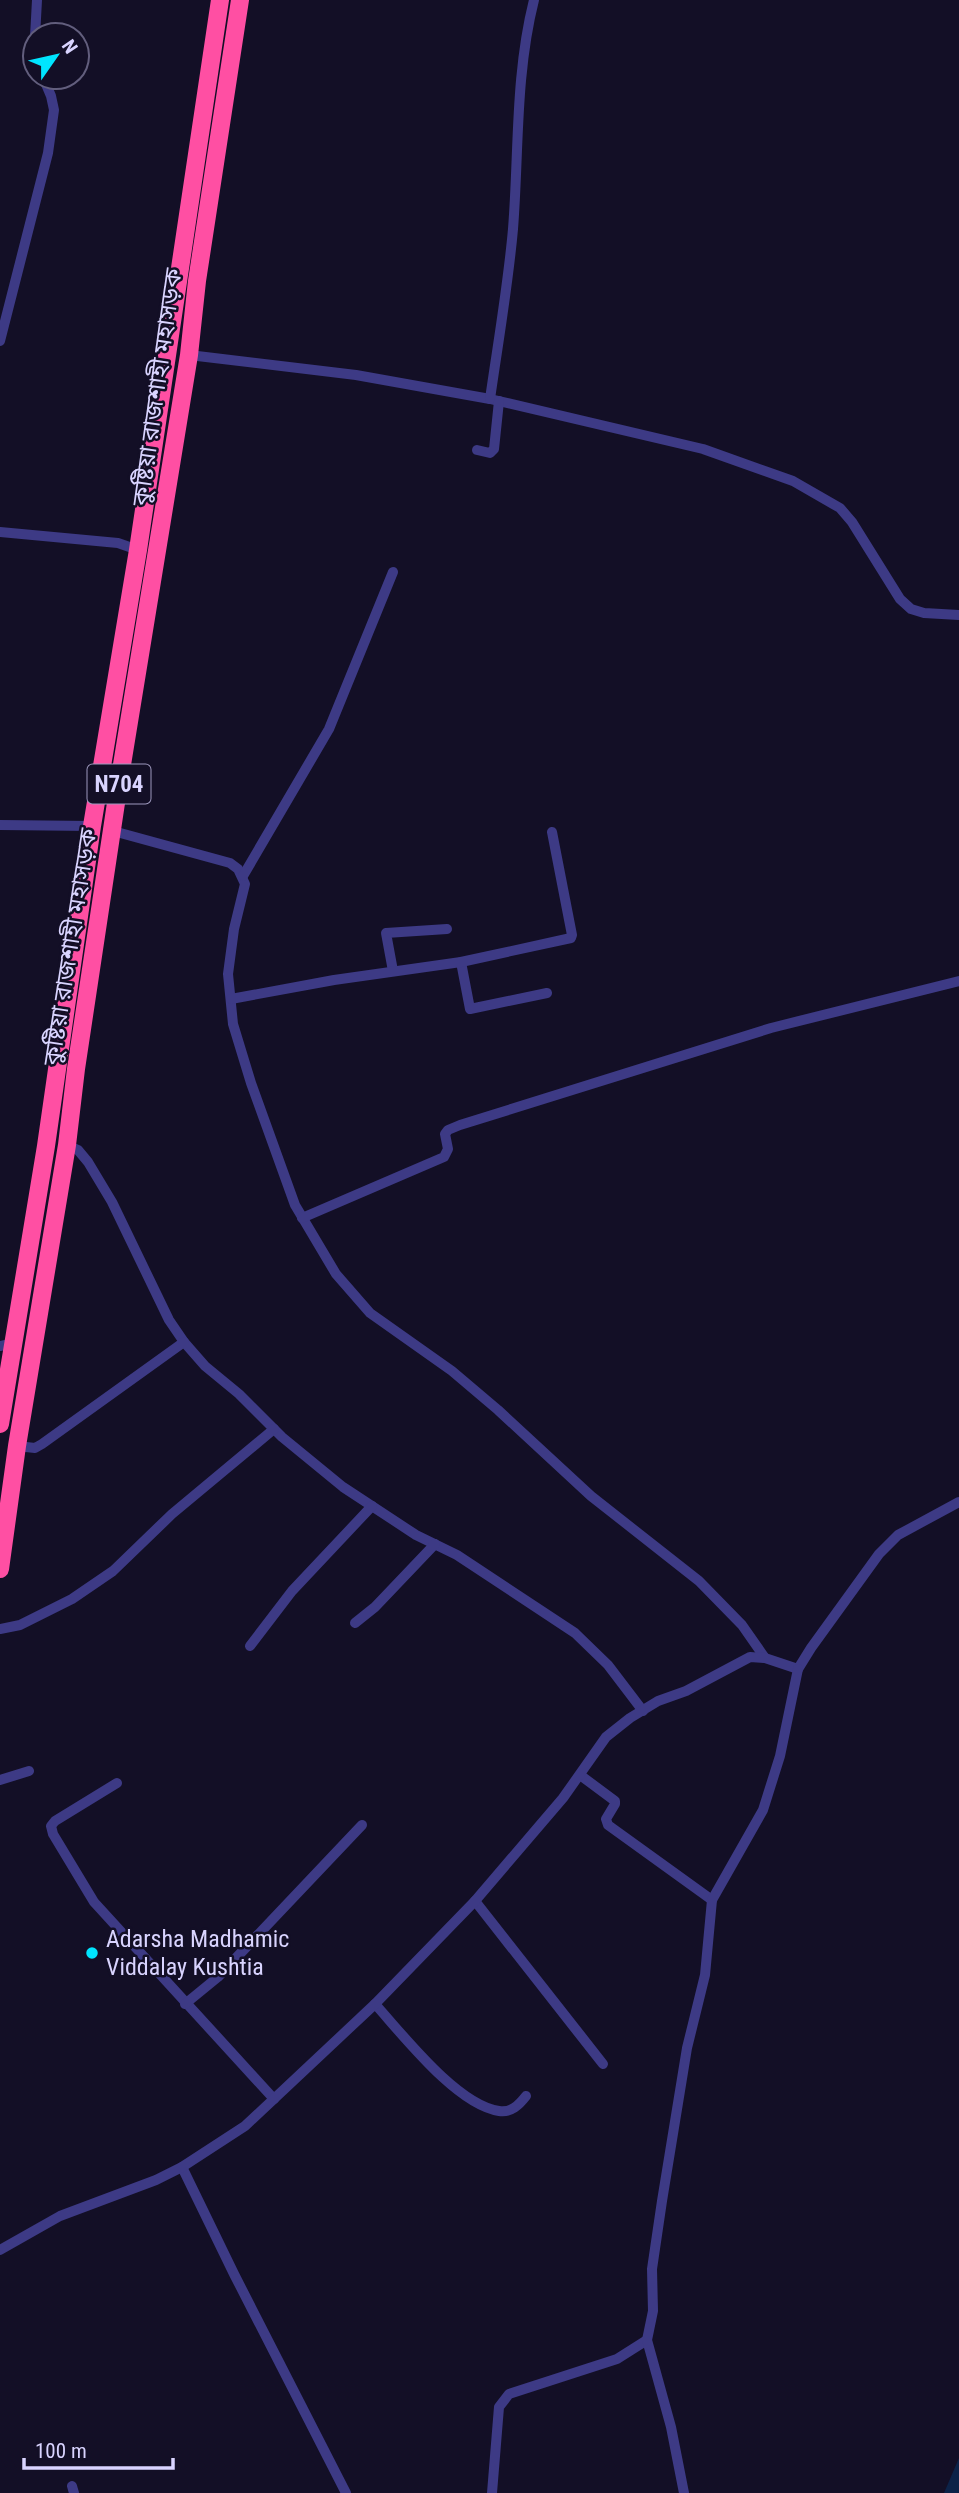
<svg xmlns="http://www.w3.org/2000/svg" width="959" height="2493" font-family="'Roboto Condensed','Noto Sans Bengali',sans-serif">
	<rect width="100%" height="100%" fill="#130f26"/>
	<path fill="#0c2248" d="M959 2458V2493H944Z"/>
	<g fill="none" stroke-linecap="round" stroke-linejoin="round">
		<g stroke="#3d3a85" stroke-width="10">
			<path d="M35 37 37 0"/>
			<path d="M0 341 48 153 54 110 51 96 43 77"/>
			<path d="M189 355 356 375 490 399 703 449 793 481 840 508 852 522 900 599 911 609 924 613 959 615"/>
			<path d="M490 399C498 343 508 286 513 229 519 153 515 75 534 0"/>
			<path d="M477 450 490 453 494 449 499 401"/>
			<path d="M0 532 118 543 138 550"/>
			<path d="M0 825 92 826"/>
			<path d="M113 831 230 863 238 869 245 884 234 929 228 974 233 1024 251 1083 295 1205 336 1274 370 1313 452 1371 498 1410 591 1496 699 1581 742 1625 765 1658"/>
			<path d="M243 876 329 729 393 572"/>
			<path d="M461 962 470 1009 547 993"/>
			<path d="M393 971 386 933 447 929"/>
			<path d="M231 999 334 980 461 962 571 938 572 935 552 832"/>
			<path d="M67 1145 78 1150 88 1162 112 1202 169 1320 184 1342 205 1366 239 1394 282 1437 343 1487 416 1535 457 1555 575 1633 608 1665 643 1711"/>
			<path d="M302 1218 444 1157 448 1149 445 1134 448 1130 460 1125 771 1028 959 981"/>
			<path d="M0 1346 14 1343"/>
			<path d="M17 1446 35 1448 42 1444 184 1342"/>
			<path d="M355 1623 375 1607 435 1544"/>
			<path d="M0 1629 20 1625 72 1599 113 1571 172 1514 274 1429"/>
			<path d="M250 1646 292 1591 372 1506"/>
			<path d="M580 1775 615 1801V1804L606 1819 608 1825 712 1900"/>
			<path d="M0 1780 29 1771"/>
			<path d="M117 1783 55 1821 51 1826 53 1834 94 1902 274 2099"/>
			<path d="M475 1901 603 2064"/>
			<path d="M185 2004 218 1977 362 1825"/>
			<path d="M375 2004C403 2035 457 2105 499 2111 511 2113 519 2105 526 2096"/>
			<path d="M182 2167 234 2274 346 2493"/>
			<path d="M0 2250 60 2216 156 2180 182 2167 245 2126 375 2004 475 1901 563 1798 606 1737 630 1718 658 1701 686 1691 750 1657 765 1658 798 1669 811 1648 879 1554 898 1535 959 1502"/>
			<path d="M72 2486 74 2493"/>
			<path d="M492 2493 499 2407 509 2394 617 2359 647 2340"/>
			<path d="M684 2493 671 2427 647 2340 653 2311 652 2269 662 2201 687 2048 705 1975 712 1900 763 1810 780 1756 798 1669"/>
		</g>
		<g stroke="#ff4fa3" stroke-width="18">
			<path d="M0 1424 46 1146 92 826 138 550 220 0"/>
			<path d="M0 1569 17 1446 67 1145 76 1069 119 783 189 355 197 281 240 0"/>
		</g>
	</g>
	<circle fill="#00e5ff" stroke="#130f26" stroke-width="2.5" cx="92" cy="1953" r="7"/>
	<g text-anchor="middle" stroke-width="5" stroke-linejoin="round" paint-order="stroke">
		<rect fill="#130f26" stroke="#9e99be" stroke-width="2" x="87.5" y="764.5" width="63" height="39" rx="5"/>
		<g font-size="23" font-weight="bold" fill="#d9d4ff">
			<text x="119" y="792">N704</text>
		</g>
		<g font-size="24" fill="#d9d4ff" stroke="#130f26">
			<text transform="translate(157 387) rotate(-82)" y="8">কুষ্টিয়া রাজশাহী মহাসড়ক</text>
			<text transform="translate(70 947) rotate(-81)" y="8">কুষ্টিয়া রাজশাহী মহাসড়ক</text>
		</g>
		<g font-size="24" fill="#d9d4ff" stroke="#130f26" text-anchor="start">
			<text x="106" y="1947">Adarsha Madhamic<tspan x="106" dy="28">Viddalay Kushtia</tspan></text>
		</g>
	</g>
	<g transform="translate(56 56) rotate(56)"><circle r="33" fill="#130f26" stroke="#625e7d" stroke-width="2"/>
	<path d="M0-5L12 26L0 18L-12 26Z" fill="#00e5ff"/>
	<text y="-10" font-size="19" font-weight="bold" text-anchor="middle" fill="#d9d4ff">N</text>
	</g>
	<path d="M24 2458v10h149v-10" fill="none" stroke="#d9d4ff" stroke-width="3.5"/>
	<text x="35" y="2458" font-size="21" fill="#d9d4ff" stroke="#130f26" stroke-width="5" paint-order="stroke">100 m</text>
</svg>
